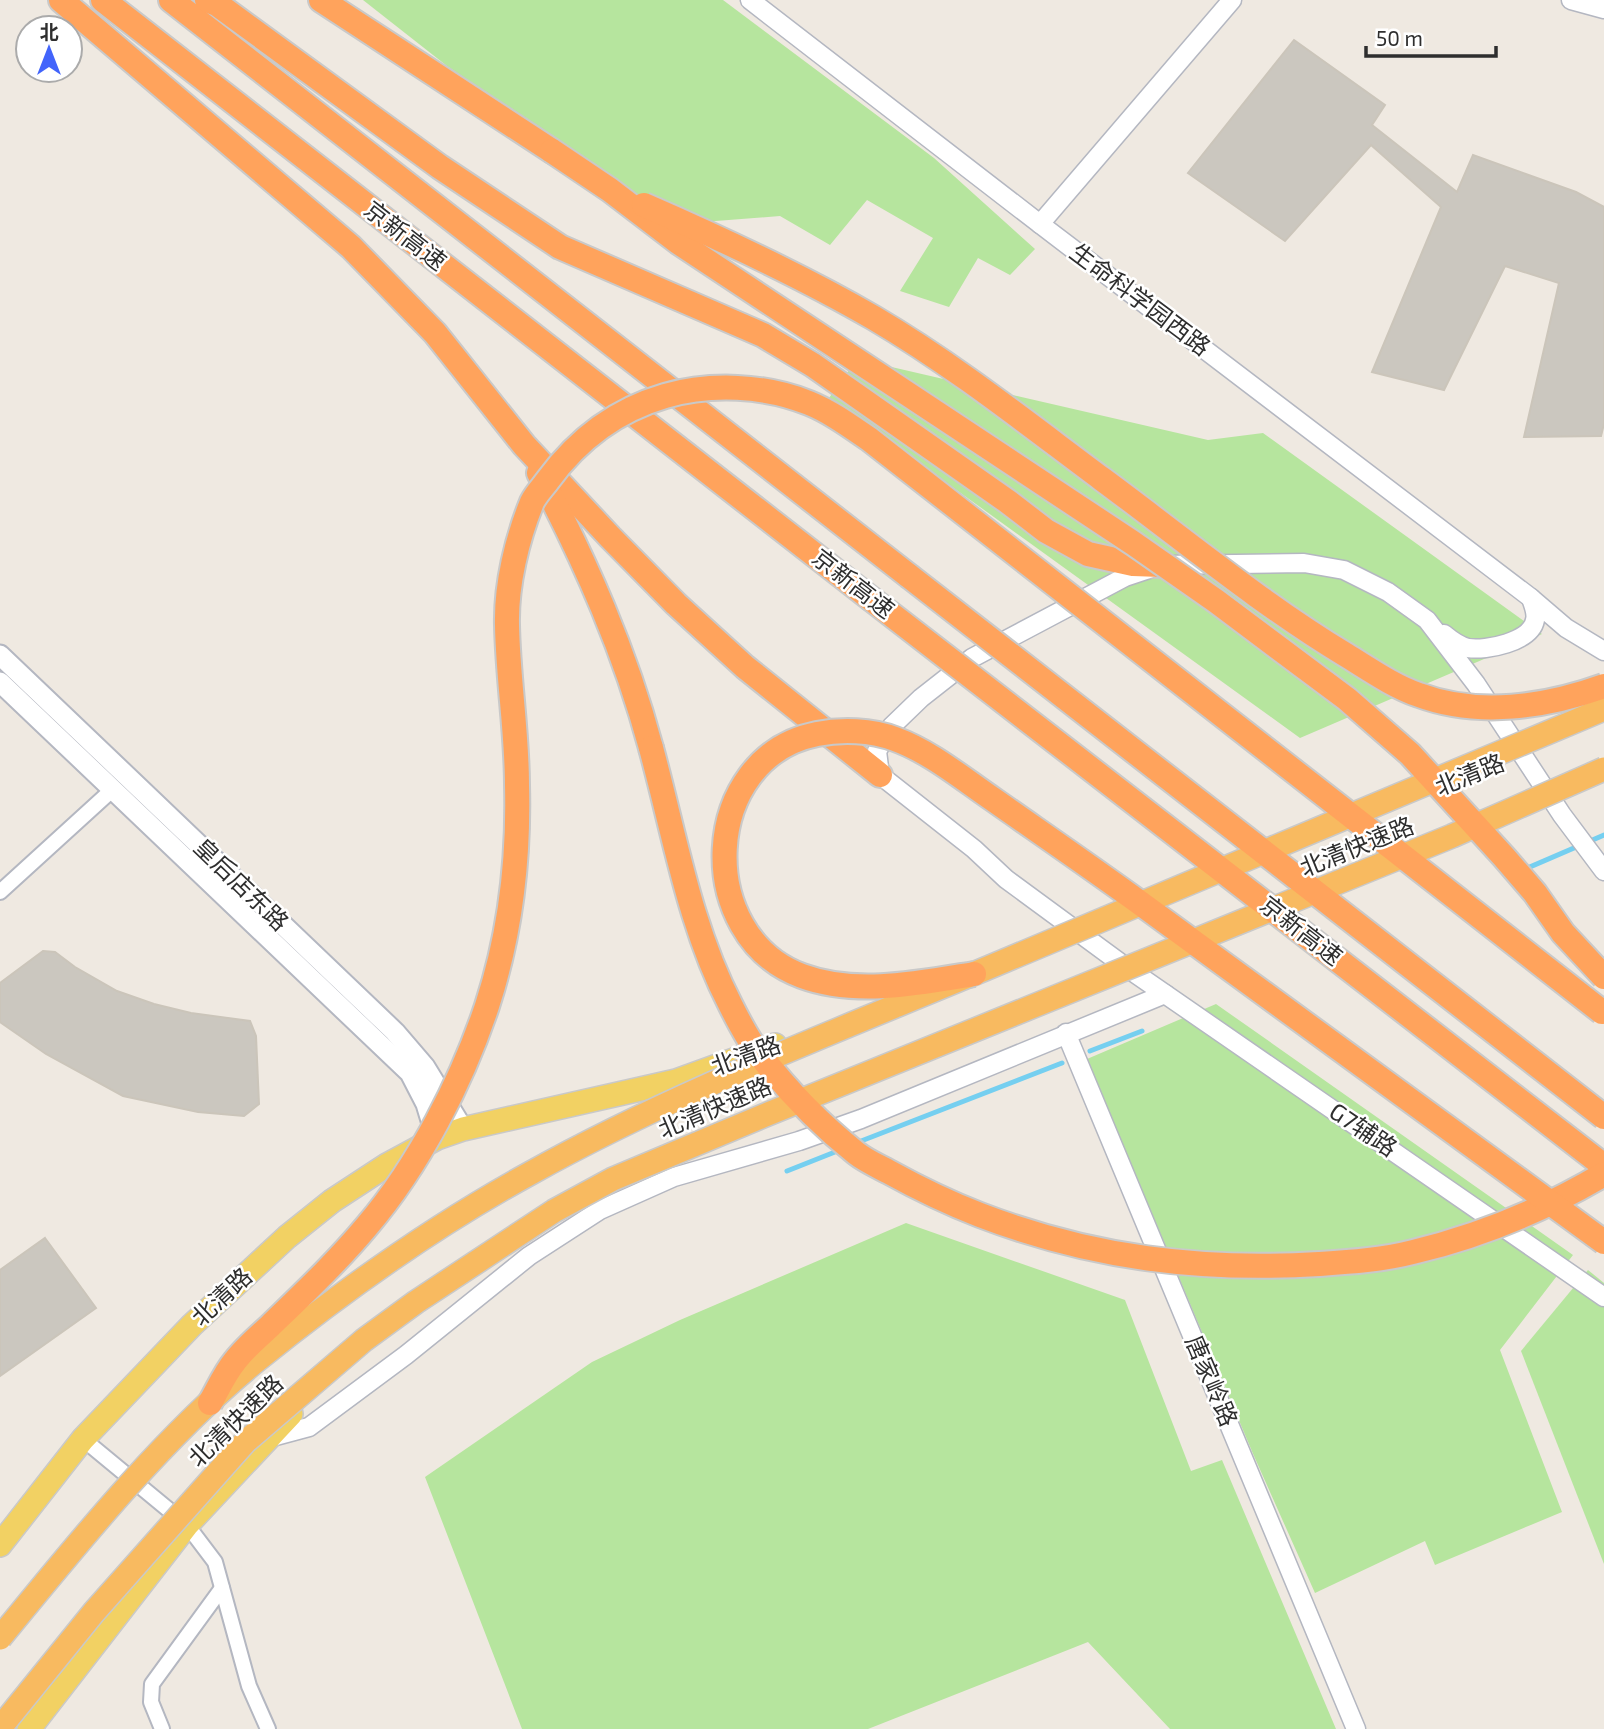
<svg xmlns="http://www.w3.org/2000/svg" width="1604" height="1729" font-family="'Exo 2','Noto Sans SC',sans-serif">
	<rect width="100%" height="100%" fill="#efe9e1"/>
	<g fill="#b6e59e">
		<path d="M363 0H723L934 158 1035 249 1010 275 978 258 949 307 900 291 933 238 867 200 830 245 780 216 677 224 447 66Z"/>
		<path d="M857 359 1208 440 1263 433 1542 634 1300 738 829 398Z"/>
		<path d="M1216 1004 1573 1255 1500 1350 1562 1512 1435 1565 1425 1541 1315 1593 1254 1456 1087 1059Z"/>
		<path d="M906 1223 1125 1300 1191 1471 1222 1460 1336 1729H1170L1088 1642 868 1729H522L425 1477 592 1362 680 1320Z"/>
		<path d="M1588 1270 1604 1283V1564L1521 1351Z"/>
	</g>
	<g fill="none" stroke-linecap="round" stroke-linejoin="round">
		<g stroke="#75cff0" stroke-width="5">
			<path d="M1523 870 1604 835"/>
			<path d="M1090 1051 1142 1031"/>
			<path d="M856 1143 1062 1063"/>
			<path d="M787 1171 840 1150"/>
		</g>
	</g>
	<g fill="#cbc7bf" stroke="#cbc5ba" stroke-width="2">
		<path d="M1294 40 1385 105 1372 125 1457 192 1473 155 1576 192 1604 207V424L1601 436 1524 437 1559 283 1505 266 1444 390 1372 372 1441 207 1371 145 1285 241 1188 173Z"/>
		<path d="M43 951 55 952 75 967 117 991 154 1004 191 1013 250 1021 256 1036 259 1104 244 1116 198 1112 123 1096 46 1054 0 1022V983Z"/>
		<path d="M45 1238 96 1308 0 1376V1270Z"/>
	</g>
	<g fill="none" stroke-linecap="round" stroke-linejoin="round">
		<g stroke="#b4b7c1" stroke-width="18">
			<g id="minor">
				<path d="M0 892 112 790"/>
				<path d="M83 1439 187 1525 215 1562 249 1686 268 1729"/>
				<path d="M162 1729 151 1702 152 1684 222 1588"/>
			</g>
		</g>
		<g stroke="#b4b7c1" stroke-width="21">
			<g id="tertiary">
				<path d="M750 0 1040 224 1531 598 1566 628 1604 651"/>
				<path d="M1571 0 1604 9"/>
				<path d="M1040 224 1232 0"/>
				<path d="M1444 634C1450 639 1459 646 1468 648 1486 651 1531 642 1535 620 1537 613 1533 605 1531 598"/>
				<path d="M1604 871 1562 815 1476 684 1427 620 1388 592 1344 570 1304 563 1161 565 1125 577 972 658 921 698 892 726 877 751 880 775 974 849 1006 879 1123 965 1604 1297"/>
				<path d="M1066 1033 1356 1729"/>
				<path d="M268 1438 309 1427 406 1355 529 1256 600 1210 674 1177 799 1141 861 1119 1165 994"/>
			</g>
		</g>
		<g stroke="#b4b7c1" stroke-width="23">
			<g id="secondary">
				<path d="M0 655 395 1032 425 1067 463 1129"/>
				<path d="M0 682 410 1073 426 1104 436 1137"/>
			</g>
		</g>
		<g stroke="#c9c9c9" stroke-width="26">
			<g id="primary">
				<path d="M0 1545 83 1439 192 1325 287 1237 332 1201 387 1165 437 1138 463 1129 676 1081 775 1045"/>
				<path d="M29 1729 187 1525 291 1414"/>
			</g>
		</g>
		<g stroke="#c9c9c9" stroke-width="28">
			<g id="motorway">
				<path d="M61 0 351 247 435 333 524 445 610 537 676 604 745 667 880 775"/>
				<path d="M103 0 870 598"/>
				<path d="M171 0 909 576"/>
				<path d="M207 0 217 4 440 167 560 247 763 335 813 365 1007 501 1046 531 1088 554 1133 564 1161 565"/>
				<path d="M321 0 552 151"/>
				<path d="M539 473C586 563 625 651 651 748"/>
			</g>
		</g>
		<use href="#minor" stroke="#fff" stroke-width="14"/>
		<use href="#tertiary" stroke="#fff" stroke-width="18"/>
		<use href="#secondary" stroke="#fff" stroke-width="19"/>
		<use href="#primary" stroke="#f2d163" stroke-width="23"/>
		<use href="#motorway" stroke="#ffa35c" stroke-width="24"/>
		<g stroke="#c9c9c9" stroke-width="26" stroke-linecap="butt">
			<g id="trunk-bridge">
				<path d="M0 1638C77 1544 162 1438 256 1361 340 1293 434 1226 529 1174 674 1093 832 1033 985 969 1191 882 1398 796 1604 709"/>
				<path d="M0 1728 94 1612 245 1442 364 1340 416 1302 554 1211 613 1179 763 1116 1452 836 1604 769"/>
			</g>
		</g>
		<g stroke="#c9c9c9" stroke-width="28" stroke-linecap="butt">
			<g id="motorway-bridge">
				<path d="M552 151 610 190 678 242 1133 543 1216 601 1347 699 1410 754 1504 857 1535 893 1563 933 1604 977"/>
				<path d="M644 205C722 239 800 275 874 318 954 365 1028 424 1102 479 1182 538 1260 603 1346 655 1369 669 1393 686 1419 695 1478 717 1546 707 1604 686"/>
				<path d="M909 576 1604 1117"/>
				<path d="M870 598 1604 1166"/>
				<path d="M651 748C675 836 689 925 731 1006 739 1022 748 1040 760 1055 787 1090 821 1125 856 1153 866 1161 878 1166 889 1172 918 1188 949 1203 980 1215 1092 1258 1200 1271 1319 1264 1350 1262 1382 1260 1413 1252 1480 1236 1545 1209 1604 1174"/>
				<path d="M974 974C919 983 856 996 802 976 693 936 700 757 817 734 842 729 871 730 895 739 931 752 963 779 994 800 1041 833 1089 866 1136 900 1292 1014 1448 1128 1604 1242"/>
				<path d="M210 1403C218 1389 225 1373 235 1361 245 1348 258 1337 270 1326 303 1294 337 1262 367 1226 419 1165 462 1081 487 1006 510 935 519 860 517 785 517 732 508 679 507 625 506 585 517 539 532 502 536 494 543 487 548 480 578 439 617 410 665 396 710 383 765 385 809 403 831 412 850 426 869 439L1602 1012"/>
			</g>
		</g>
		<use href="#trunk-bridge" stroke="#f8ba60" stroke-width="23"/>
		<use href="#motorway-bridge" stroke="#ffa35c" stroke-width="24"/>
	</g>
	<g text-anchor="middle" stroke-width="5" stroke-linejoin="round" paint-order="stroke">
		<g font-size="24" fill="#2e2e2e" stroke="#fff">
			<text transform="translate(405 236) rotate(38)" y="8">京新高速</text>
			<text transform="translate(1140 300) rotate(37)" y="8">生命科学园西路</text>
			<text transform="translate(853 584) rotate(38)" y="8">京新高速</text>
			<text transform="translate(1470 775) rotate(-22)" y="8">北清路</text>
			<text transform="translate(1357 847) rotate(-22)" y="8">北清快速路</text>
			<text transform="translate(241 885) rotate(44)" y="8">皇后店东路</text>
			<text transform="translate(1301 931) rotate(38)" y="8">京新高速</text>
			<text transform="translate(746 1056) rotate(-20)" y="8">北清路</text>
			<text transform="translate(715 1108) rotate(-23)" y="8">北清快速路</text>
			<text transform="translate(1363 1130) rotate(34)" y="8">G7辅路</text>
			<text transform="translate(222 1297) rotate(-43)" y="8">北清路</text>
			<text transform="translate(1211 1381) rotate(67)" y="8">唐家岭路</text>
			<text transform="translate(236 1421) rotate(-44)" y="8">北清快速路</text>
		</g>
	</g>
	<g transform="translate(49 49)"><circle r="33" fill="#ffffff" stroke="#ababab" stroke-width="2"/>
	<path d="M0-5L12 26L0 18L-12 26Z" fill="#4264fb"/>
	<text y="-10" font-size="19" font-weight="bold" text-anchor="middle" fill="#2e2e2e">北</text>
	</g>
	<path d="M1366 46v10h130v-10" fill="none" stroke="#2e2e2e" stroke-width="3.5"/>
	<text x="1376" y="46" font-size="21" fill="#2e2e2e" stroke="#ffffff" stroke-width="5" paint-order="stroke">50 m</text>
</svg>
